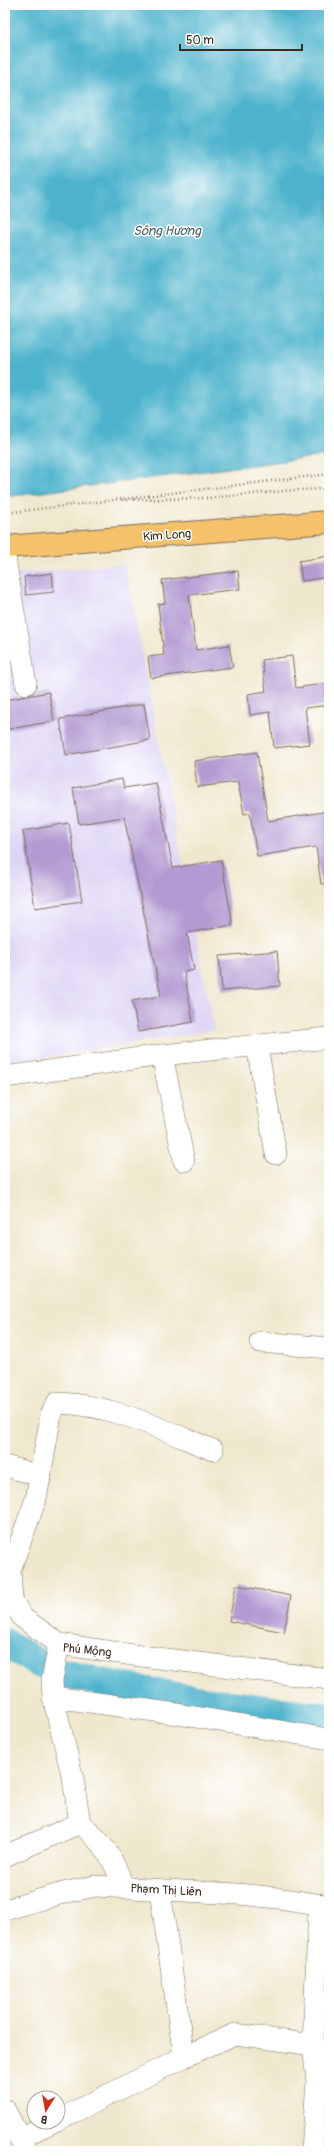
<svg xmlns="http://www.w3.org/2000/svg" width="334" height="2156" font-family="Pangolin,sans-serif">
	<rect width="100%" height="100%" fill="#fff"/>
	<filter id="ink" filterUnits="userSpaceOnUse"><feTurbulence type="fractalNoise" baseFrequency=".025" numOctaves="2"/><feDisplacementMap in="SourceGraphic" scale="8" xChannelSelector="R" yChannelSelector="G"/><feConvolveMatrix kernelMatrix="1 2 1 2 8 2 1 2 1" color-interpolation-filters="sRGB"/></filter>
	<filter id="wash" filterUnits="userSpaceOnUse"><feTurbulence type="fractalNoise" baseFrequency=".012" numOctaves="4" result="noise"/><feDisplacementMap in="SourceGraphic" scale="16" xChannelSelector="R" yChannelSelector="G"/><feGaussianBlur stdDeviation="0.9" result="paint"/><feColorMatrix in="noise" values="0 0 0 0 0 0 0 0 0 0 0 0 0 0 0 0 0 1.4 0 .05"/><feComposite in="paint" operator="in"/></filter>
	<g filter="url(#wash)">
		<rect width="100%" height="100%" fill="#f0e8ce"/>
		<path fill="#ded5f5" d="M125 564 214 1030 5 1064V574Z"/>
		<path fill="#4eb3cc" stroke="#446e75" d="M5 5H329V455L5 497Z"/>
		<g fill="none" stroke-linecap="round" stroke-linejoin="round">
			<g stroke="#4eb3cc" stroke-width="29">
				<path d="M5 1643 40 1664"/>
				<path d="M66 1674C152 1695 241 1707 329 1717"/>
			</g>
		</g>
		<g id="blocks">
			<g fill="#b29ad2">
				<path d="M329 556V577L302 581 299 561Z"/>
				<path d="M238 571 240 589 189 595 196 650 229 645 233 667 151 678 148 657 164 655 158 604 165 603 162 580Z"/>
				<path d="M52 573 54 592 26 595 24 577Z"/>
				<path d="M292 656 296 688 329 683V705L305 708 310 744 274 748 270 712 250 715 248 694 266 691 262 660Z"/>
				<path d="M49 692 54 721 5 730V700Z"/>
				<path d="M144 704 150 740 66 755 60 719Z"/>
				<path d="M257 752 268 821 329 811V883L321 884 316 847 257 856 250 813 244 814 238 782 197 787 194 761Z"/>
				<path d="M122 779 124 788 156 783 173 868 221 860 233 925 187 933 194 970 184 972 193 1022 138 1032 132 1001 161 996 124 817 79 824 73 788Z"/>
				<path d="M69 823 82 901 35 908 23 831Z"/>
				<path d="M277 951 280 986 222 991 219 956Z"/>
				<path d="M236 1585 291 1596 284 1632 229 1621Z"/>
			</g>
		</g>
	</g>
	<g filter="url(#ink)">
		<use href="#blocks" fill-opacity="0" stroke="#7a6c5c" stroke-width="1"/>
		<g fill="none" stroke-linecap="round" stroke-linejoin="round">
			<g stroke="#7a6c5c" stroke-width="22">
				<g id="minor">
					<path d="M5 558 26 684"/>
					<path d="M257 1046 276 1154"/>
					<path d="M162 1055 184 1161"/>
					<path d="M5 1077 162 1055 329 1038"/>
					<path d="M260 1342 329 1348"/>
					<path d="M213 1450C163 1430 112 1404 57 1403L51 1415 36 1499 10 1570 12 1600 23 1618 59 1644 133 1655 329 1679"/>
					<path d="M5 1466 41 1476"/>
					<path d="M53 1697 177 1714 329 1739"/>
					<path d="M80 1823C103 1843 114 1858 123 1887"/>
					<path d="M5 1856 80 1823 73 1779 53 1697 52 1680 59 1644"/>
					<path d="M160 1890 184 2057"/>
					<path d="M5 1910 59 1894 95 1886 238 1894 278 1898 329 1906"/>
					<path d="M5 2110 26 2151"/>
					<path d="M58 2120 184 2057 235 2034 313 2045"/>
					<path d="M19 2138 53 2122"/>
					<path d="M312 2151 317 2081 313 2045 319 1904"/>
				</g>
			</g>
			<g stroke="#7a6c5c" stroke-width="24">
				<path id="major" d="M5 547 329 522"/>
			</g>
			<g stroke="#7a6c5c" stroke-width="2.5" stroke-dasharray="1 3" stroke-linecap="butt">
				<path d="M122 500 208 498 295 490 329 489"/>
				<path d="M5 513 329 474"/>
			</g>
			<use href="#minor" stroke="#fff" stroke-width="21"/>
			<use href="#major" stroke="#f5c16b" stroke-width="22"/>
		</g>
	</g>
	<g text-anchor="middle" stroke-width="3" stroke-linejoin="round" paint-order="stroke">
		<g font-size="12" fill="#3b2a1e" stroke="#fff">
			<text transform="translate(167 535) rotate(-4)" y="4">Kim Long</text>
			<text transform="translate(87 1650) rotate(6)" y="4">Phú Mộng</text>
			<text transform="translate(166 1890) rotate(3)" y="4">Phạm Thị Liên</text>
		</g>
		<g font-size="13" font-style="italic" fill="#436164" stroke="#fff">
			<text x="167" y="235">Sông Hương</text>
		</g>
	</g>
	<rect width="334" height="2156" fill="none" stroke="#fff" stroke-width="20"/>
	<g transform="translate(46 2110) rotate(191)"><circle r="19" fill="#ffffff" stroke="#b1aaa5"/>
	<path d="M0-3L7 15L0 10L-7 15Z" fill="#c8321e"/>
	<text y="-6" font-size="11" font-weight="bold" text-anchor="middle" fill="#3b2a1e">B</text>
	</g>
	<path d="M180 44v6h122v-6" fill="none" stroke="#3b2a1e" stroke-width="2"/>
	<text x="186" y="44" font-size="12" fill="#3b2a1e" stroke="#ffffff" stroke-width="3" paint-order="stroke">50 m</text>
</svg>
